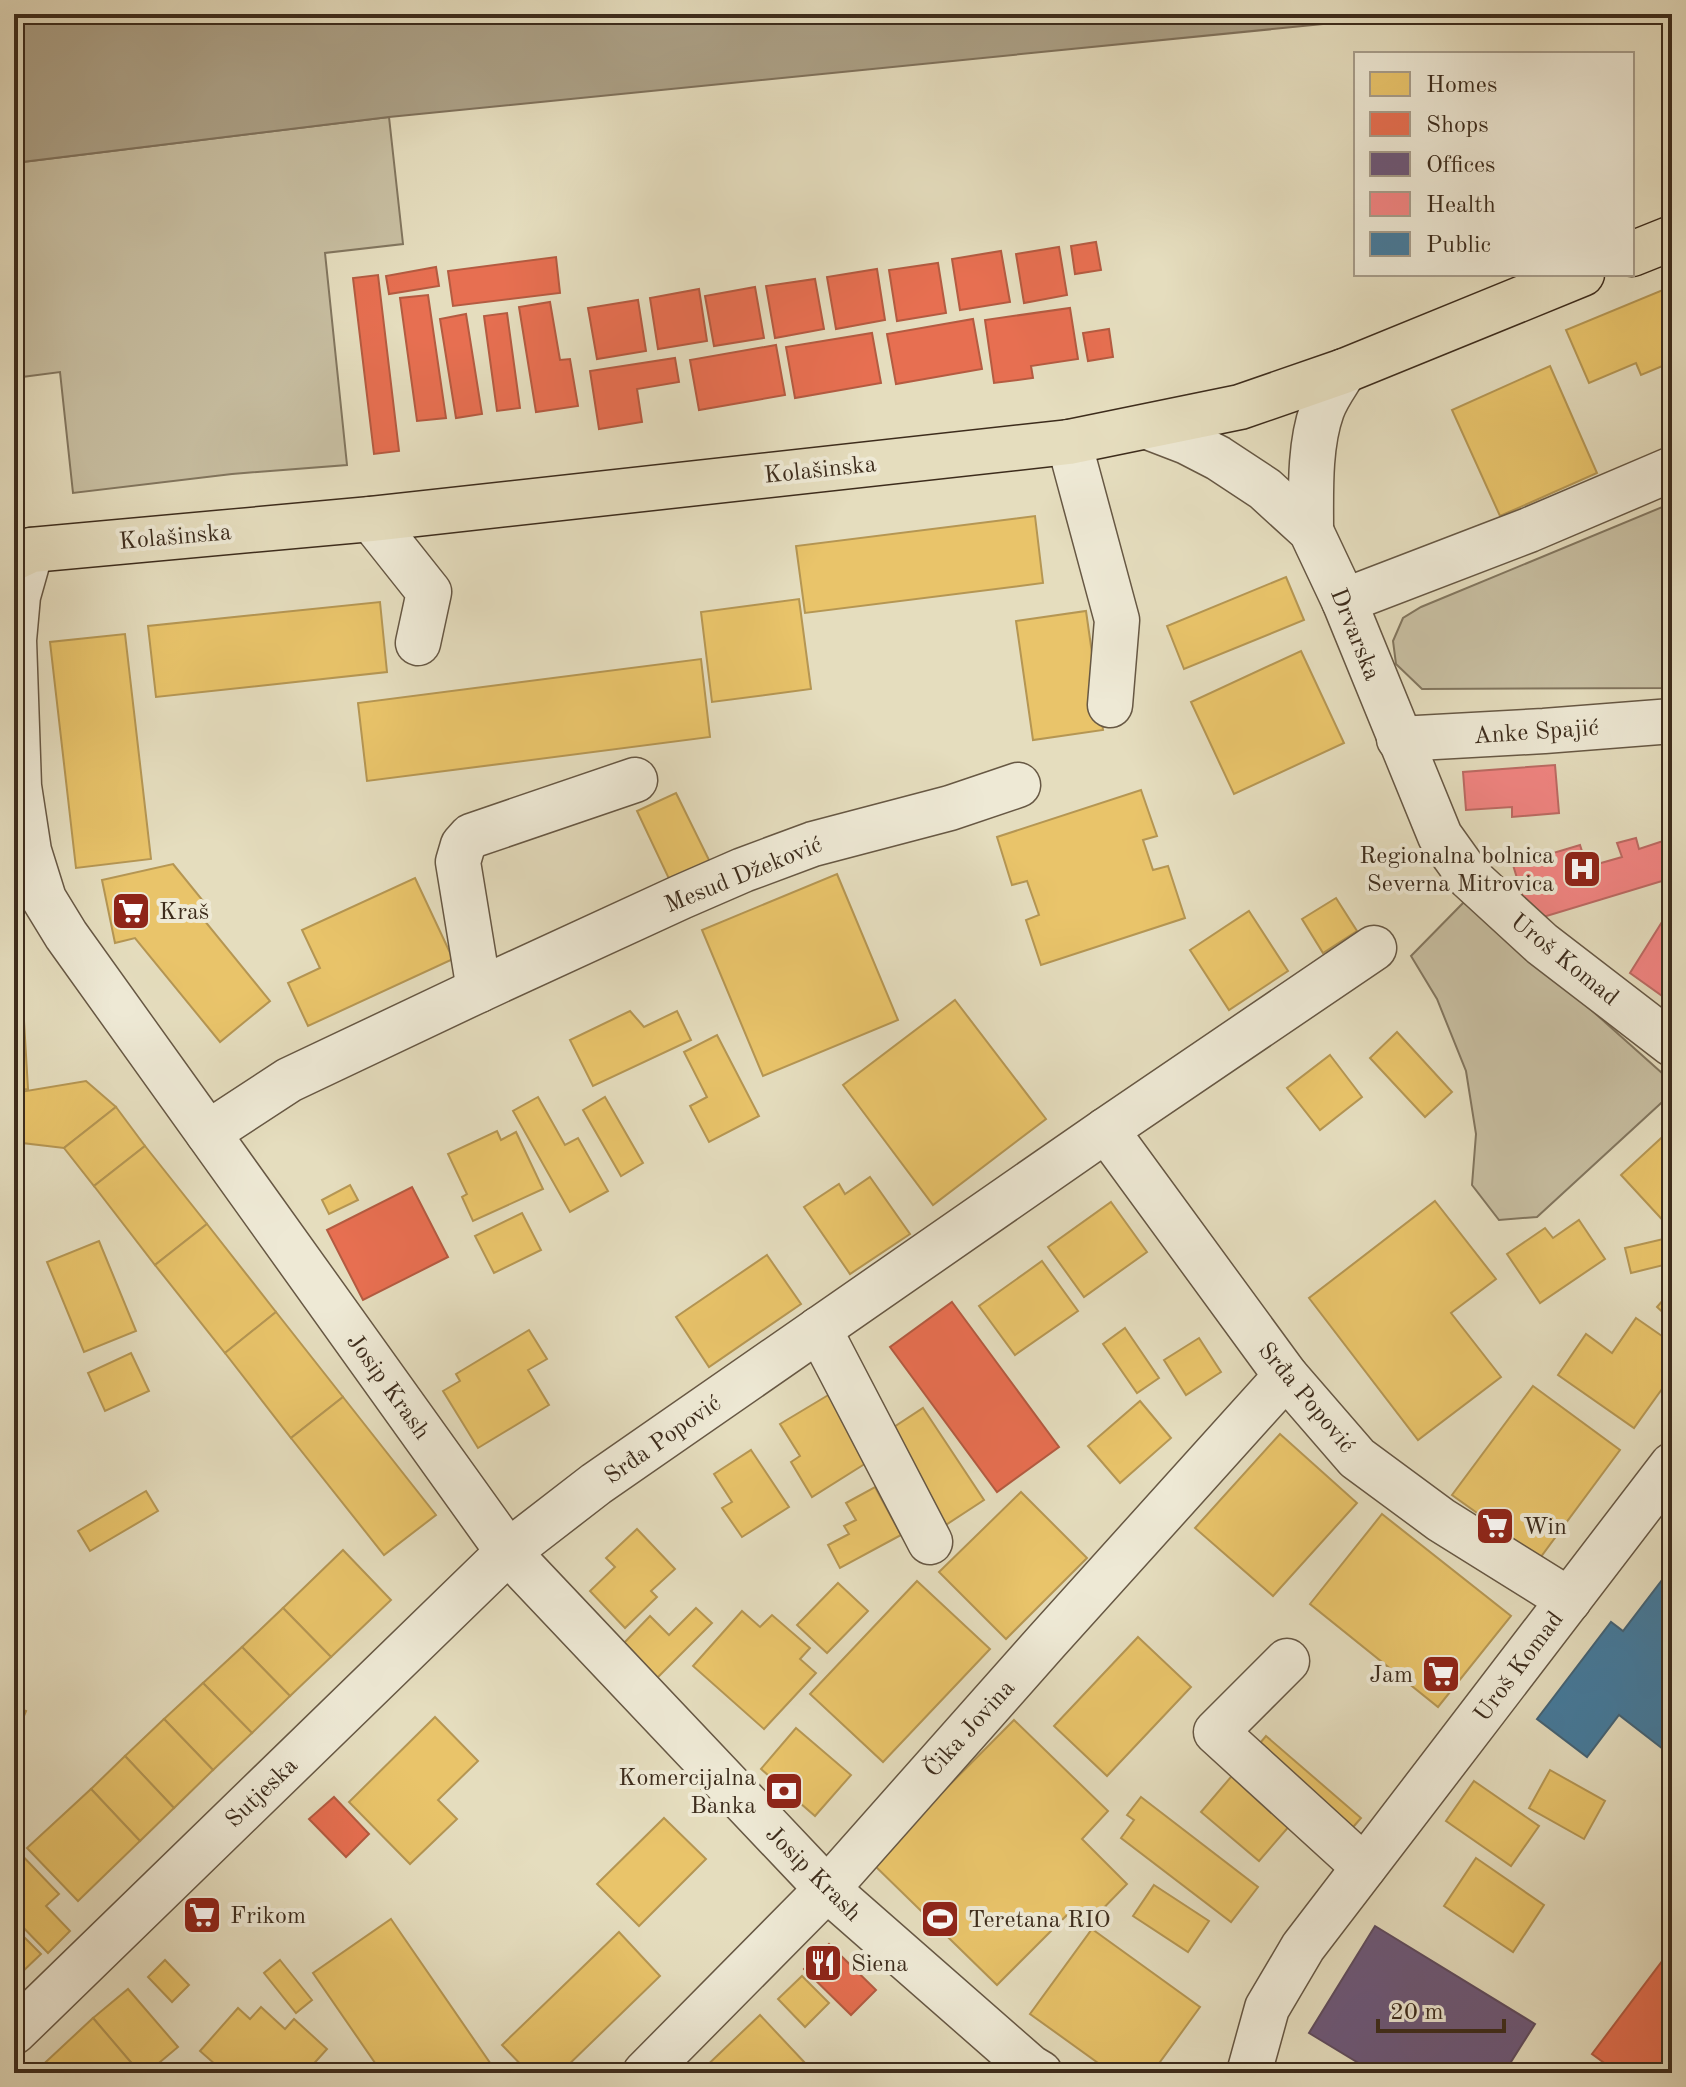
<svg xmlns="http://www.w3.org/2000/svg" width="1686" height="2087" font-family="'Old Standard TT',serif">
	<rect width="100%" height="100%" fill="#e5ddbe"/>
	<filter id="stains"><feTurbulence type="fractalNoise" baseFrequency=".0025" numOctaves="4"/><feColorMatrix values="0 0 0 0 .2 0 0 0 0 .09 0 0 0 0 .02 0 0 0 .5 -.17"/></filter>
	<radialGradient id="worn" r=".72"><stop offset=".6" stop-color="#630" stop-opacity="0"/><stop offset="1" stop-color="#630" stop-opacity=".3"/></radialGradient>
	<g fill="#c8bfa2" stroke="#82765f" stroke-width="2">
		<path d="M389 117 403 244 325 253 347 465 232 474 73 493 60 372 14 378V163Z"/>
		<path d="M1672 503V688L1422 689 1396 664 1393 641 1403 618 1421 607Z"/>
		<path d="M1467 899 1672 1082V1093L1537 1217 1499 1220 1472 1185 1476 1134 1466 1071 1437 999 1411 956Z"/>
	</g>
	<path fill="#aca187" stroke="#80725c" stroke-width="2" d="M14 14H1424L389 117 14 163Z"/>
	<g fill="#e9c46a" stroke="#b59653" stroke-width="2">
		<path d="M1670 287 1672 292V362L1641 375 1636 363 1589 383 1566 330Z"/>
		<path d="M1550 366 1597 473 1500 516 1452 410Z"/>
		<path d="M1035 516 1043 583 805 613 796 546Z"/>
		<path d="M1286 577 1304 620 1184 669 1167 626Z"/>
		<path d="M799 599 811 689 712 702 701 612Z"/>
		<path d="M380 602 387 672 156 697 148 626Z"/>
		<path d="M1086 611 1103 730 1033 740 1016 621Z"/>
		<path d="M125 634 151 859 76 868 50 642Z"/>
		<path d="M1301 651 1344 743 1234 794 1191 702Z"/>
		<path d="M701 659 710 737 367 781 358 703Z"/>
		<path d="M1141 790 1157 836 1143 840 1153 870 1168 866 1185 918 1041 965 1026 920 1039 915 1027 881 1012 885 997 837Z"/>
		<path d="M676 793 711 864 671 883 637 811Z"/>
		<path d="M173 864 208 907 199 914 270 1001 220 1042 135 938 115 943 102 880Z"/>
		<path d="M837 874 898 1020 763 1076 702 930Z"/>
		<path d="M415 878 453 959 308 1026 288 983 320 968 302 930Z"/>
		<path d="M1336 898 1357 931 1323 953 1302 919Z"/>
		<path d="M1249 911 1288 971 1229 1010 1190 950Z"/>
		<path d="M22 987 28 1089 14 1090V988Z"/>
		<path d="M955 1000 1046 1119 933 1205 843 1085Z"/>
		<path d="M630 1011 644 1027 677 1011 691 1040 593 1086 570 1040Z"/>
		<path d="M1397 1032 1452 1092 1425 1117 1370 1058Z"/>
		<path d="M717 1035 759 1116 709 1142 690 1106 707 1097 684 1052Z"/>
		<path d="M1330 1055 1362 1097 1320 1130 1287 1088Z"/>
		<path d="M86 1081 116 1107 64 1148 14 1142V1093Z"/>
		<path d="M538 1097 565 1145 578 1138 608 1191 570 1212 513 1111Z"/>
		<path d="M605 1097 643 1163 621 1176 583 1110Z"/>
		<path d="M116 1107 145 1146 94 1186 64 1148Z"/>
		<path d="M1672 1128V1224L1669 1227 1621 1175Z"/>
		<path d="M497 1131 501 1140 516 1132 543 1189 473 1221 462 1197 467 1194 448 1154Z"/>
		<path d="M145 1146 207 1224 155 1265 94 1186Z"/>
		<path d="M870 1177 910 1234 850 1274 804 1207 839 1184 845 1194Z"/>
		<path d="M350 1185 358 1200 329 1214 322 1200Z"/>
		<path d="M1435 1201 1496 1279 1451 1313 1501 1377 1418 1440 1309 1298Z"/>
		<path d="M1111 1202 1147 1252 1084 1297 1048 1247Z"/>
		<path d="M522 1213 541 1250 494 1273 475 1236Z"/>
		<path d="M1579 1220 1605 1259 1540 1303 1507 1254 1545 1228 1553 1238Z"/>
		<path d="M207 1224 276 1312 225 1353 155 1265Z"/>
		<path d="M1672 1237V1263L1631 1273 1625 1248Z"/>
		<path d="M99 1241 136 1331 84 1352 47 1262Z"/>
		<path d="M767 1255 801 1304 709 1367 676 1317Z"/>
		<path d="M1042 1261 1078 1311 1015 1355 979 1306Z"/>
		<path d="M1672 1290V1321L1657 1307Z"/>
		<path d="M276 1312 343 1397 291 1438 225 1353Z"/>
		<path d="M1636 1318 1672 1343V1375L1634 1428 1558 1375 1586 1334 1612 1353Z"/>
		<path d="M1125 1328 1159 1378 1137 1393 1103 1344Z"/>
		<path d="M529 1330 547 1359 528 1370 549 1405 478 1448 443 1391 460 1381 456 1374Z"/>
		<path d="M1199 1338 1221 1372 1186 1395 1164 1360Z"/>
		<path d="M131 1353 149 1391 105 1411 88 1373Z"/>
		<path d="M1533 1386 1620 1450 1540 1558 1452 1495Z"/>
		<path d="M830 1394 871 1460 812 1497 791 1462 800 1456 780 1424Z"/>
		<path d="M343 1397 436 1515 384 1555 291 1438Z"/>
		<path d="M1140 1401 1171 1438 1120 1483 1088 1446Z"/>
		<path d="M923 1408 984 1500 929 1536 868 1444Z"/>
		<path d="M1280 1434 1357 1503 1273 1596 1195 1528Z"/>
		<path d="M751 1450 789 1507 742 1537 722 1508 732 1502 714 1474Z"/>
		<path d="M875 1487 901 1535 840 1568 828 1545 849 1534 844 1526 856 1520 846 1503Z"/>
		<path d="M146 1491 158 1511 90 1551 78 1531Z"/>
		<path d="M1021 1492 1087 1558 1006 1639 939 1572Z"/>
		<path d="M1382 1514 1511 1616 1438 1707 1310 1604Z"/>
		<path d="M637 1529 675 1569 651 1591 657 1597 625 1628 590 1591 615 1567 606 1558Z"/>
		<path d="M343 1550 391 1600 331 1657 283 1608Z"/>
		<path d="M917 1581 990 1649 883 1762 810 1694Z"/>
		<path d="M838 1583 868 1611 827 1653 797 1625Z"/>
		<path d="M283 1608 331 1657 290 1696 242 1647Z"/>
		<path d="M696 1608 712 1623 657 1678 623 1644 650 1616 669 1635Z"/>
		<path d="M742 1611 760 1627 772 1615 810 1648 800 1659 816 1673 764 1729 693 1666Z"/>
		<path d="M1138 1637 1191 1687 1107 1776 1054 1726Z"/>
		<path d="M242 1647 290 1696 252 1733 203 1683Z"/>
		<path d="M203 1683 252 1733 213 1770 164 1719Z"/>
		<path d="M14 1706 26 1711 17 1733 14 1732Z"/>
		<path d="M435 1717 478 1761 438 1800 457 1819 410 1864 349 1802Z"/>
		<path d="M164 1719 213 1770 174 1808 125 1756Z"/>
		<path d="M1014 1720 1108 1811 1082 1839 1127 1884 1088 1924 1073 1909 997 1985 872 1863Z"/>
		<path d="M796 1728 851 1775 815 1816 761 1769Z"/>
		<path d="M1266 1736 1361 1818 1341 1841 1304 1809 1259 1861 1201 1812Z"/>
		<path d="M125 1756 174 1808 140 1841 91 1789Z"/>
		<path d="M1550 1770 1605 1801 1584 1839 1529 1808Z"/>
		<path d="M1474 1781 1539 1826 1511 1866 1446 1821Z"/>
		<path d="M91 1789 140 1841 78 1901 27 1848Z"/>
		<path d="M1141 1797 1258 1887 1231 1922 1121 1838 1134 1820 1127 1815Z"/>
		<path d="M664 1818 706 1859 639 1926 597 1884Z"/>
		<path d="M14 1847 59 1894 46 1906 70 1931 48 1953 14 1918Z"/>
		<path d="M1476 1858 1544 1905 1513 1952 1444 1906Z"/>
		<path d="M1154 1885 1209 1921 1188 1952 1133 1916Z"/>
		<path d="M391 1919 497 2073H382L313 1973Z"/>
		<path d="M14 1927 41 1954 20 1974 14 1967Z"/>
		<path d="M1092 1929 1200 2007 1152 2073H1112L1030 2014Z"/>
		<path d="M619 1932 660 1976 560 2073H529L502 2045Z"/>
		<path d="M165 1960 189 1985 172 2002 148 1977Z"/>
		<path d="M280 1960 312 2000 296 2013 264 1973Z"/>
		<path d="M802 1976 829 2003 805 2027 778 1999Z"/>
		<path d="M14 1981 22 1989 14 1996Z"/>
		<path d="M128 1989 178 2047 147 2073H140L93 2018Z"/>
		<path d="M261 2007 285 2029 294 2019 327 2049 309 2069 313 2073H225L200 2051 238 2008 250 2019Z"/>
		<path d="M760 2015 806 2064 796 2073H699Z"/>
		<path d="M93 2018 140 2073H34Z"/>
	</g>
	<g fill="#e76f51" stroke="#b45b41" stroke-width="2">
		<path d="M1096 242 1101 270 1075 274 1071 246Z"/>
		<path d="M1059 247 1067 295 1024 303 1016 254Z"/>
		<path d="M1001 251 1010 302 960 310 952 259Z"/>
		<path d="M556 257 560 293 453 306 448 271Z"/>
		<path d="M938 263 946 313 897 321 889 270Z"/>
		<path d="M436 267 439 286 389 294 386 276Z"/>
		<path d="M877 269 885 320 836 329 827 277Z"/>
		<path d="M378 275 399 451 374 454 353 278Z"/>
		<path d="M815 279 824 329 775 338 766 286Z"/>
		<path d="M755 287 764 338 714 346 705 296Z"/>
		<path d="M699 289 707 341 658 349 650 298Z"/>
		<path d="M428 295 446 418 417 421 400 298Z"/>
		<path d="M638 300 646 351 597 359 588 308Z"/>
		<path d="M550 302 560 360 570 359 578 406 536 412 519 307Z"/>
		<path d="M1070 308 1078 359 1031 366 1033 378 994 383 985 320Z"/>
		<path d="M507 313 520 408 497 411 484 316Z"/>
		<path d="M466 314 482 414 456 418 440 319Z"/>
		<path d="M973 319 982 369 896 384 887 334Z"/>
		<path d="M1109 329 1113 357 1088 361 1083 333Z"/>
		<path d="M872 333 881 383 795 398 786 347Z"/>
		<path d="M776 345 785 395 699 410 690 360Z"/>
		<path d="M675 358 679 382 637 389 642 422 599 429 590 371Z"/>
		<path d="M412 1187 448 1257 363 1300 327 1230Z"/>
		<path d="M952 1302 1059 1447 997 1492 890 1347Z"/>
		<path d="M334 1797 369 1834 346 1857 309 1819Z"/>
		<path d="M829 1944 876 1990 851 2015 804 1969Z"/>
		<path d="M1672 1948V2073H1618L1592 2054Z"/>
	</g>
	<path fill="#6d597a" stroke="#5f4c5e" stroke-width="2" d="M1375 1926 1535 2024 1504 2073H1375L1309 2033Z"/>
	<g fill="#f28482" stroke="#bc6a63" stroke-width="2">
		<path d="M1555 765 1559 813 1512 817V807L1466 810 1463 772Z"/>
		<path d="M1636 838 1639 849 1669 839 1672 850V878L1530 921 1513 865 1580 845 1587 867 1622 857 1617 843Z"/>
		<path d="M1672 906V1003L1630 973Z"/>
	</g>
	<path fill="#457b9d" stroke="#436376" stroke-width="2" d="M1672 1567V1756L1619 1715 1587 1757 1537 1719 1611 1622 1623 1631Z"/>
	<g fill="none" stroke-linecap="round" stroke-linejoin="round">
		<g stroke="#675844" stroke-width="47">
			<g id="minor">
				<path d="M1148 427 1187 442 1218 458 1265 489 1311 531 1344 601 1440 836 1470 878 1542 944 1672 1044"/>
				<path d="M1069 442 1117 620 1110 705"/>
				<path d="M371 519 429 592 418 643"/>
				<path d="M1311 531C1311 493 1309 446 1322 410 1327 396 1337 383 1344 371"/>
				<path d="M31 550 18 596 14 640 19 786 29 851 44 899 66 935 508 1552 827 1889 1030 2067 1040 2073"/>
				<path d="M1344 601 1529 530 1672 469"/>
				<path d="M1399 739 1544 731 1672 721"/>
				<path d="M479 990 458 862 463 845 471 836 635 780"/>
				<path d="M1106 1130 1286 1376 1357 1458 1441 1520 1569 1600"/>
				<path d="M208 1133 289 1080 479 990 681 897 743 870 813 844 950 808 1018 785"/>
				<path d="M819 1329 930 1542"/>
				<path d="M1287 1661 1216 1732 1364 1867"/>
				<path d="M14 2032 508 1552 596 1484 1106 1130 1374 948"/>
				<path d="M645 2073 827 1889 1046 1642 1286 1376"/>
				<path d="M1249 2073 1267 2008 1303 1947 1672 1465"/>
			</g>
		</g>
		<g stroke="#3d2c1c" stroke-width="47">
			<g id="major">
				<path d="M1632 254 1672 238"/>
				<path d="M14 558 31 550 371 519 1069 442 1240 407 1344 371 1582 274"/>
			</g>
		</g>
		<use href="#minor" stroke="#eee9d5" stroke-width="44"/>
		<use href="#major" stroke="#e5ddbe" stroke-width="44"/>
	</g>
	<defs>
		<g id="hospital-square" transform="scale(2)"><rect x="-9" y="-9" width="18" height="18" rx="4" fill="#8f2418" stroke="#eee9d5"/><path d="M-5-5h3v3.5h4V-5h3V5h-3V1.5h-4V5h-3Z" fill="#fff"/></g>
		<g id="supermarket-square" transform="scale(2)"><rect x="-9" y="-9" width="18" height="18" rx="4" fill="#8f2418" stroke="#eee9d5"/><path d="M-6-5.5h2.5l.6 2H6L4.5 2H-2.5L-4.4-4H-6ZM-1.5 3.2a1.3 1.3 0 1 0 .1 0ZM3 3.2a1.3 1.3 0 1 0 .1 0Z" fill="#fff"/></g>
		<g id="bank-square" transform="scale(2)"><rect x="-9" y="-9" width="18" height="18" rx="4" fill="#8f2418" stroke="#eee9d5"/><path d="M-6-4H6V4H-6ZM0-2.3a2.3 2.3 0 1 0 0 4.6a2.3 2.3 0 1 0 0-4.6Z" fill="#fff"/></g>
		<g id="stadium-square" transform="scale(2)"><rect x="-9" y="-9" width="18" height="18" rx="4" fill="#8f2418" stroke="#eee9d5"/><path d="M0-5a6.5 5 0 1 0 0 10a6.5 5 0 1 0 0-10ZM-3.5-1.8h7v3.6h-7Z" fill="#fff"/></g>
		<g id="restaurant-square" transform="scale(2)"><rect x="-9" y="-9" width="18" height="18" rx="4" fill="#8f2418" stroke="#eee9d5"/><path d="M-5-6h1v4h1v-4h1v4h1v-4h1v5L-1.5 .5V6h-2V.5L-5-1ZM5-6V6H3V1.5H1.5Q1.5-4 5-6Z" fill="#fff"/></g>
	</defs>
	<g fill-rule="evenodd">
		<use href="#hospital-square" x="1582" y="869"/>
		<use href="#supermarket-square" x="131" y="911"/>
		<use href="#supermarket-square" x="1495" y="1526"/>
		<use href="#supermarket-square" x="1441" y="1674"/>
		<use href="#bank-square" x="784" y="1791"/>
		<use href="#supermarket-square" x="202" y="1915"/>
		<use href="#stadium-square" x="940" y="1919"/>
		<use href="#restaurant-square" x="823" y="1963"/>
	</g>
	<g text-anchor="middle" stroke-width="8" stroke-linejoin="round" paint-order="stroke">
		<g font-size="24" fill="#3d2c1c" stroke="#eee9d5">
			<text transform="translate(820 469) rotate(-6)" y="8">Kolašinska</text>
			<text transform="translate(175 536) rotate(-5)" y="8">Kolašinska</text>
			<text transform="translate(1356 634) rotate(68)" y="8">Drvarska</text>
			<text transform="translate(1536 731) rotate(-4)" y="8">Anke Spajić</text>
			<text transform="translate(743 874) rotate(-22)" y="8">Mesud Džeković</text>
			<text transform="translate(1565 959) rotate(39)" y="8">Uroš Komad</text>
			<text transform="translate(389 1386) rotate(54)" y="8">Josip Krash</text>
			<text transform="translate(1307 1397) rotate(50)" y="8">Srđa Popović</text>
			<text transform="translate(662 1439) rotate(-35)" y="8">Srđa Popović</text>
			<text transform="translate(1518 1666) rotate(-53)" y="8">Uroš Komad</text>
			<text transform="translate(969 1728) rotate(-48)" y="8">Čika Jovina</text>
			<text transform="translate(261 1792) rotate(-44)" y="8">Sutjeska</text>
			<text transform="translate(814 1873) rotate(45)" y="8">Josip Krash</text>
		</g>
		<g font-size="24" fill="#3d2c1c" stroke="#eee9d5" text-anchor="start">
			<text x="1554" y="863" text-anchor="end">Regionalna bolnica<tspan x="1554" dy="28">Severna Mitrovica</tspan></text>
			<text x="159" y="919">Kraš</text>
			<text x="1523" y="1534">Win</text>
			<text x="1413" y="1682" text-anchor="end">Jam</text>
			<text x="756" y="1785" text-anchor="end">Komercijalna<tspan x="756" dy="28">Banka</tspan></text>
			<text x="230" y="1923">Frikom</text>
			<text x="968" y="1927">Teretana RIO</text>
			<text x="851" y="1971">Siena</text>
		</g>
	</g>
	<rect width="1686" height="2087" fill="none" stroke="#e5ddbe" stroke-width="48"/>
	<rect x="16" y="16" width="1654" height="2055" fill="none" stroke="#3d2c1c" stroke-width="4"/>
	<rect x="24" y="24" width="1638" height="2039" fill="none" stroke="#3d2c1c" stroke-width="2"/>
	<rect x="1354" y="52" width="280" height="224" fill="#eee9d5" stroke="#a79d8b" stroke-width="2"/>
	<rect x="1370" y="72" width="40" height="24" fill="#e9c46a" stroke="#a79d8b" stroke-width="2"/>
	<text x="1426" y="92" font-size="24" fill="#3d2c1c">Homes</text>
	<rect x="1370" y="112" width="40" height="24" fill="#e76f51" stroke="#a79d8b" stroke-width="2"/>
	<text x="1426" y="132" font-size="24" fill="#3d2c1c">Shops</text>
	<rect x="1370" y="152" width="40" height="24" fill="#6d597a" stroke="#a79d8b" stroke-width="2"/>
	<text x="1426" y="172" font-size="24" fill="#3d2c1c">Offices</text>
	<rect x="1370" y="192" width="40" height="24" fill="#f28482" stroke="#a79d8b" stroke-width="2"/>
	<text x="1426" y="212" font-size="24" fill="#3d2c1c">Health</text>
	<rect x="1370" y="232" width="40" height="24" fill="#457b9d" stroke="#a79d8b" stroke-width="2"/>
	<text x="1426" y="252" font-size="24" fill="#3d2c1c">Public</text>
	<path d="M1378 2019v12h126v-12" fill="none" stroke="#3d2c1c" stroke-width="4"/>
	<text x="1390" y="2019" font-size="24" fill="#3d2c1c" stroke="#eee9d5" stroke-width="6" paint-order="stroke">20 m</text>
	<rect width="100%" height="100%" filter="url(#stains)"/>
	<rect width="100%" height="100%" fill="url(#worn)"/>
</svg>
